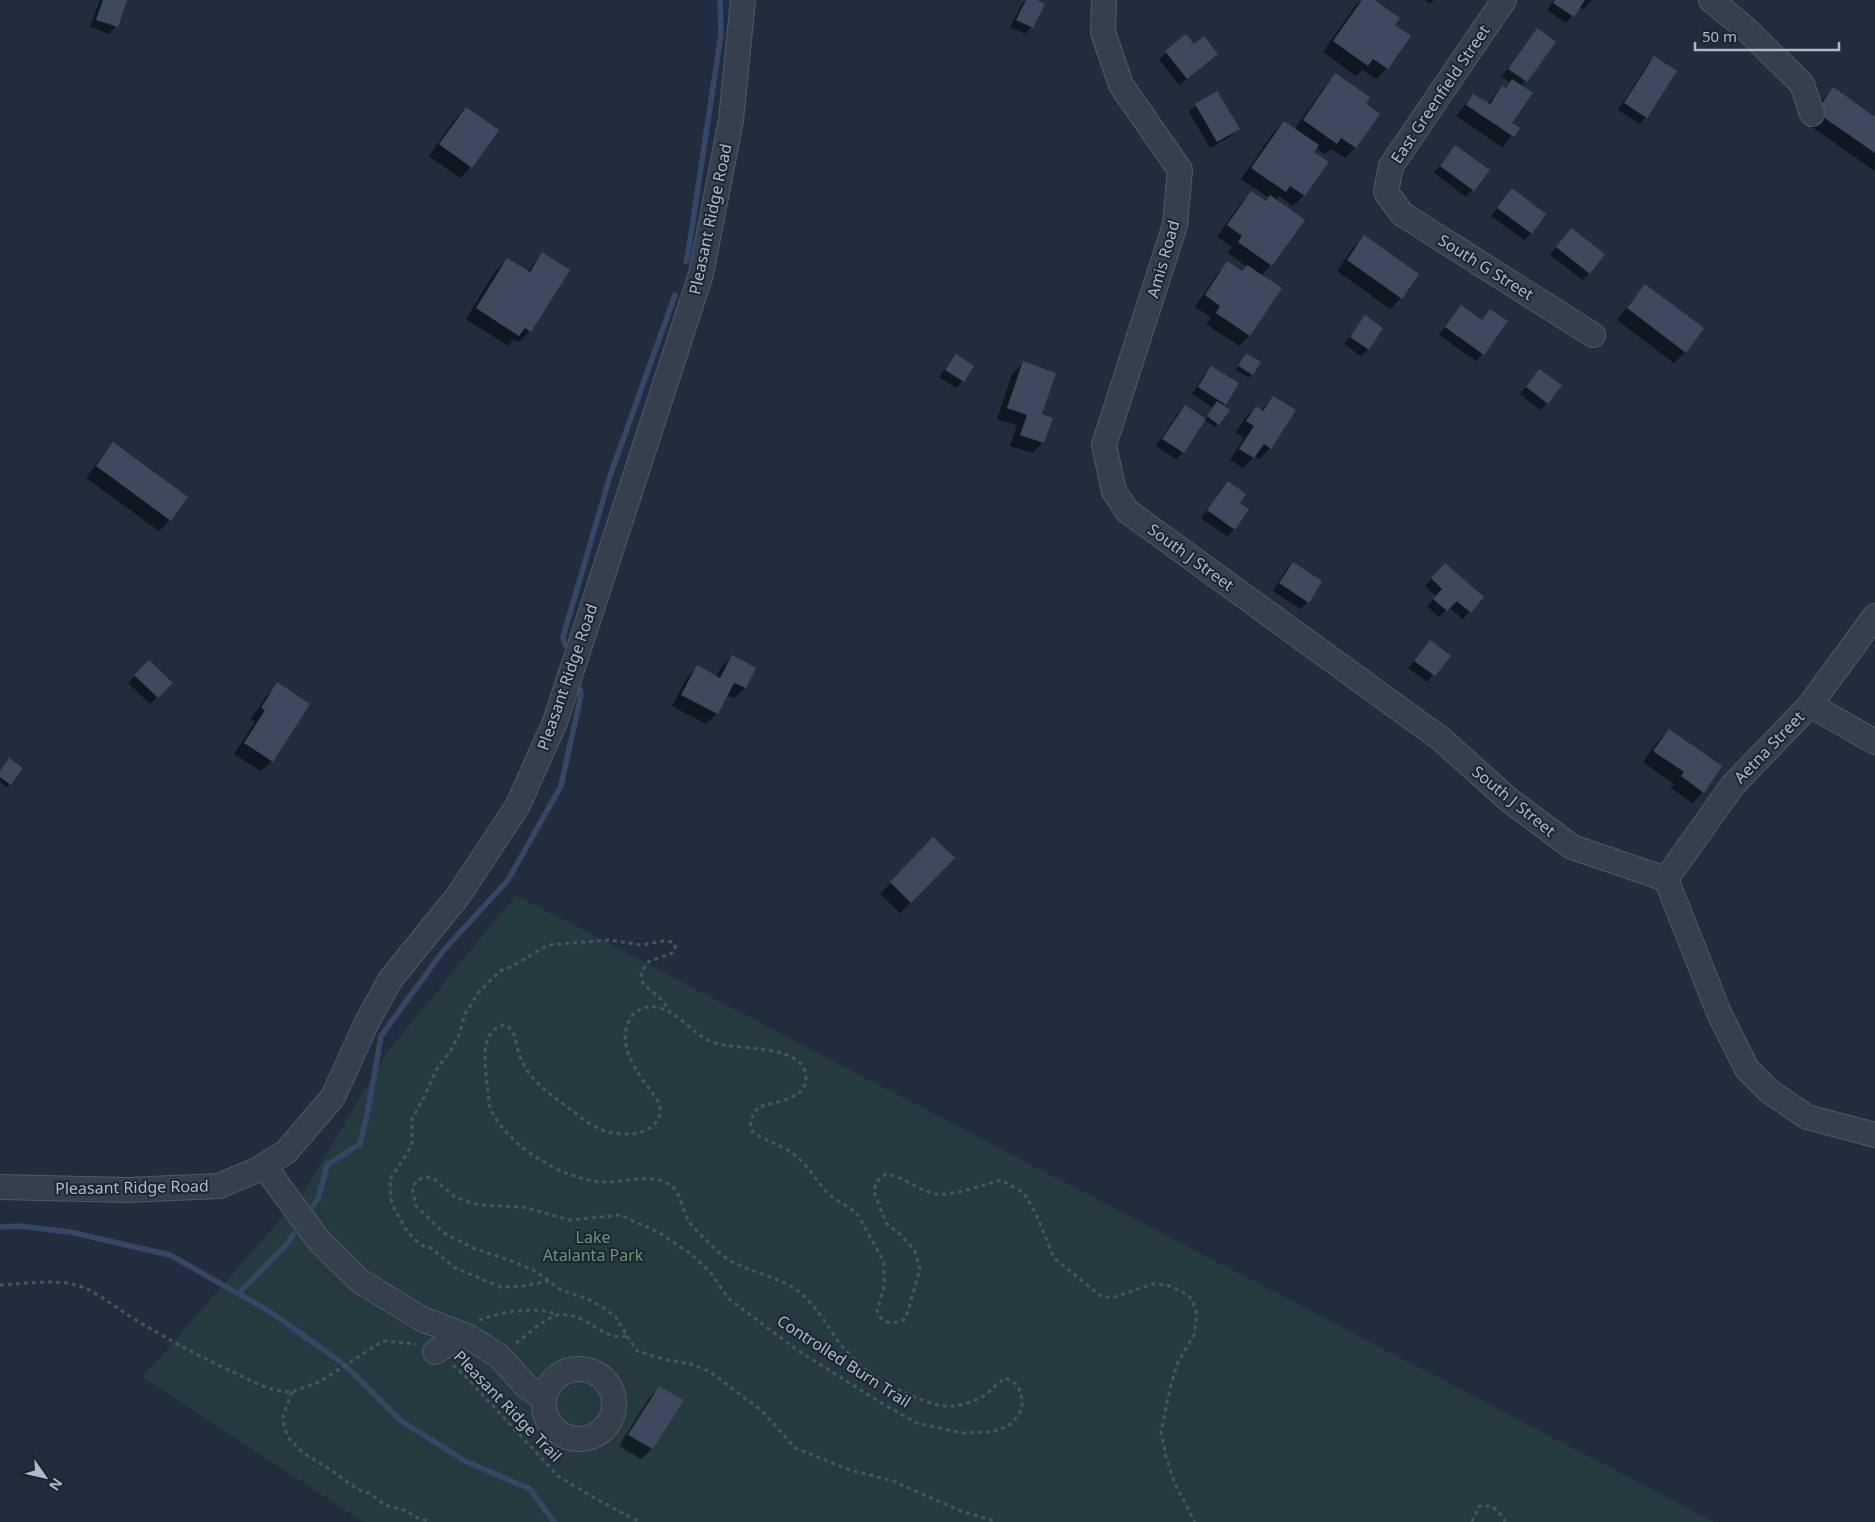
<svg xmlns="http://www.w3.org/2000/svg" width="1875" height="1522" font-family="'Noto Sans',sans-serif">
	<rect width="100%" height="100%" fill="#212c3e"/>
	<path fill="#233b3f" d="M516 895 1714 1522H363L143 1377 304 1192 386 1054Z"/>
	<g fill="#0007">
		<path d="M100 0H126L116 27 109 34 90 27Z"/>
		<path d="M1026 0H1034L1031 27 1025 34 1010 27 1022 4Z"/>
		<path d="M1362 0H1372L1393 25 1409 36 1387 68 1376 79 1362 70 1356 76 1323 52 1355 6Z"/>
		<path d="M1425 0H1434L1430 4Z"/>
		<path d="M1554 0H1592L1583 9 1579 7 1566 23 1547 10Z"/>
		<path d="M1537 30 1554 42 1521 86 1510 123 1518 128 1502 147 1456 116 1473 95 1487 104 1502 87 1504 89 1510 83 1502 76Z"/>
		<path d="M1186 36 1209 61 1179 85 1159 59Z"/>
		<path d="M1654 58 1646 117 1639 124 1618 110 1647 65Z"/>
		<path d="M1335 75 1364 104 1355 148 1345 158 1331 149 1325 154 1316 148 1313 153 1327 162 1304 195 1293 206 1279 196 1275 201 1303 220 1271 265 1261 276 1250 335 1239 346 1206 324 1211 317 1195 307 1217 274 1227 263 1241 272 1247 267 1228 253 1232 247 1217 237 1241 203 1251 193 1265 202 1269 198 1241 179 1273 133 1284 123 1294 130 1325 86Z"/>
		<path d="M1833 89 1875 118V171L1806 123 1822 100Z"/>
		<path d="M1196 105 1238 129 1231 136 1210 148 1189 112Z"/>
		<path d="M466 108 471 167 460 178 429 156 455 119Z"/>
		<path d="M1455 146 1473 190 1466 197 1434 173Z"/>
		<path d="M1512 190 1531 233 1524 240 1491 216Z"/>
		<path d="M1571 229 1589 273 1583 280 1550 255Z"/>
		<path d="M1364 237 1401 298 1390 309 1337 271 1353 248Z"/>
		<path d="M542 253 530 331 519 342 514 339 508 346 466 319 496 270 507 260 527 272Z"/>
		<path d="M1645 286 1685 352 1674 363 1617 320 1635 297Z"/>
		<path d="M1461 307 1481 321 1490 310 1483 354 1476 361 1439 335Z"/>
		<path d="M1365 317 1368 349 1361 356 1344 344Z"/>
		<path d="M956 355 963 381 956 388 939 377Z"/>
		<path d="M1243 358 1259 363 1249 378 1236 370Z"/>
		<path d="M1023 363 1040 415 1043 442 1033 453 1010 446 1017 425 997 419 1012 374Z"/>
		<path d="M1212 367 1238 384 1222 406 1218 424 1215 427 1204 420 1183 452 1176 459 1156 446 1178 413 1185 406 1205 420 1213 408 1192 394 1205 374Z"/>
		<path d="M1539 370 1547 403 1540 410 1520 394Z"/>
		<path d="M1273 397 1270 448 1259 459 1255 456 1243 468 1230 460 1244 438 1236 432 1245 418 1256 407 1261 411Z"/>
		<path d="M113 444 186 497 170 520 159 531 86 478 103 455Z"/>
		<path d="M1228 483 1238 504 1234 529 1227 536 1201 518 1221 490Z"/>
		<path d="M1293 563 1308 602 1301 609 1273 591 1286 570Z"/>
		<path d="M1438 571 1482 597 1463 619 1449 607 1439 617 1427 606 1436 596 1425 586Z"/>
		<path d="M1431 641 1449 656 1427 682 1408 668Z"/>
		<path d="M732 657 755 669 745 688 734 698 727 695 717 713 706 724 672 706 687 678 697 667 716 677 721 668Z"/>
		<path d="M149 661 171 683 150 704 128 683Z"/>
		<path d="M278 684 272 761 261 771 234 754 255 722 251 719 267 695Z"/>
		<path d="M1669 730 1703 792 1692 803 1671 788 1674 784 1643 762 1658 741Z"/>
		<path d="M0 771 10 784 7 787 0 782Z"/>
		<path d="M933 838 911 902 900 913 880 894Z"/>
		<path d="M659 1387 683 1401 652 1449 641 1459 619 1446 649 1398Z"/>
	</g>
	<g fill="none" stroke-linecap="round" stroke-linejoin="round">
		<g stroke="#344766" stroke-width="5.5">
			<path d="M686 262 688 254 721 34 720 0"/>
			<path d="M565 645 563 637 610 476 675 295"/>
			<path d="M313 1206 318 1199 327 1165 360 1144 368 1111 381 1036 443 951 508 880 561 786 581 695 580 689"/>
			<path d="M0 1227 19 1226 70 1232 170 1255 269 1311 345 1365 400 1420 465 1461 530 1489 554 1522"/>
			<path d="M238 1294 287 1244 293 1235"/>
		</g>
	</g>
	<g fill="#3d4a5d">
		<path d="M103 0H127L118 27 96 20Z"/>
		<path d="M1026 0H1037L1045 4 1033 28 1016 20Z"/>
		<path d="M1362 0H1374L1400 18 1395 25 1411 36 1388 69 1373 59 1368 66 1333 41Z"/>
		<path d="M1555 0H1585L1574 17 1553 3Z"/>
		<path d="M1537 28 1556 42 1527 82 1508 69Z"/>
		<path d="M1186 34 1194 44 1204 36 1218 54 1187 79 1165 51Z"/>
		<path d="M1654 56 1677 71 1647 118 1624 103Z"/>
		<path d="M1335 73 1370 97 1366 104 1380 114 1356 148 1341 138 1337 144 1303 120Z"/>
		<path d="M1512 79 1533 93 1512 123 1520 128 1514 137 1466 105 1473 94 1490 104 1502 86 1506 88Z"/>
		<path d="M1833 87 1875 117V153L1816 112Z"/>
		<path d="M1217 91 1240 129 1217 142 1195 104Z"/>
		<path d="M466 107 499 130 472 168 439 144Z"/>
		<path d="M1284 121 1319 145 1314 152 1329 162 1305 196 1290 186 1286 192 1251 168Z"/>
		<path d="M1455 145 1490 170 1474 191 1440 166Z"/>
		<path d="M1512 188 1546 214 1532 234 1497 208Z"/>
		<path d="M1251 191 1266 201 1270 195 1305 220 1272 266 1238 242 1242 236 1227 225Z"/>
		<path d="M1571 228 1605 254 1590 274 1556 247Z"/>
		<path d="M1364 235 1419 274 1402 299 1347 260Z"/>
		<path d="M542 252 570 270 531 332 525 328 519 336 476 308 507 258 530 272Z"/>
		<path d="M1227 261 1242 271 1247 265 1282 288 1250 336 1216 313 1220 306 1205 295Z"/>
		<path d="M1645 284 1704 328 1686 353 1627 308Z"/>
		<path d="M1461 305 1482 320 1490 309 1508 321 1484 355 1445 327Z"/>
		<path d="M1365 315 1383 328 1369 350 1350 337Z"/>
		<path d="M1246 353 1261 362 1253 375 1238 366Z"/>
		<path d="M956 354 974 366 964 382 945 370Z"/>
		<path d="M1023 361 1056 373 1042 414 1053 418 1044 443 1020 435 1027 415 1007 408Z"/>
		<path d="M1211 366 1239 383 1226 405 1198 387Z"/>
		<path d="M1539 369 1562 385 1548 404 1526 387Z"/>
		<path d="M1273 396 1296 410 1271 449 1264 444 1254 458 1239 449 1254 426 1246 421 1256 406 1263 411Z"/>
		<path d="M1217 401 1230 410 1219 425 1207 416Z"/>
		<path d="M1185 405 1206 419 1184 453 1162 439Z"/>
		<path d="M113 442 188 497 171 521 96 466Z"/>
		<path d="M1228 481 1246 494 1240 503 1249 509 1235 530 1207 510Z"/>
		<path d="M1293 562 1322 581 1309 603 1279 583Z"/>
		<path d="M1445 563 1484 597 1471 613 1457 601 1447 611 1433 599 1442 589 1431 578Z"/>
		<path d="M1430 640 1451 656 1435 676 1414 661Z"/>
		<path d="M732 655 756 668 746 688 734 683 718 714 681 695 697 665 720 678Z"/>
		<path d="M149 660 173 683 158 698 134 675Z"/>
		<path d="M277 682 310 704 273 762 244 743 265 710 261 708Z"/>
		<path d="M1669 729 1722 766 1704 793 1681 776 1684 772 1653 751Z"/>
		<path d="M9 758 23 768 11 785 0 777V771Z"/>
		<path d="M933 837 955 858 911 903 890 882Z"/>
		<path d="M659 1386 684 1400 653 1449 628 1435Z"/>
	</g>
	<g fill="none" stroke-linecap="round" stroke-linejoin="round">
		<g stroke="#515969" stroke-width="26">
			<g id="minor">
				<path d="M1104 0 1103 32 1121 85 1180 170 1175 225 1104 445 1114 491 1127 511 1441 739 1509 800 1572 847 1666 879 1719 1013 1747 1069 1769 1091 1807 1117 1875 1135"/>
				<path d="M1504 0 1391 166 1386 192 1402 214 1593 335"/>
				<path d="M1711 0 1746 29 1802 84 1812 114"/>
				<path d="M1810 705 1875 742"/>
				<path d="M1666 879 1733 785 1810 705 1875 616"/>
				<path d="M264 1166 319 1241 360 1281 422 1319 469 1337 499 1356 527 1387 544 1398"/>
				<path d="M0 1187 127 1190 219 1186 257 1170 286 1152 333 1097 366 1024 390 980 458 896 517 807 555 722 701 274 731 120 743 0"/>
				<path d="M435 1352 462 1335"/>
				<circle cx="579" cy="1404" r="35"/>
			</g>
		</g>
		<g stroke="#41585c" stroke-width="3" stroke-dasharray="4 4" stroke-linecap="butt">
			<path d="M549 1281 523 1286 501 1287 455 1268 431 1248 423 1246 414 1239 405 1228 395 1210 391 1199 390 1179 408 1152 412 1142V1119L423 1099 437 1069 451 1050 459 1035 465 1014 478 993 500 971 509 968 548 945 610 940 642 945 663 941 672 942 675 945V950L670 954 648 962 641 972 643 984 662 1000 670 1011"/>
			<path d="M0 1285C21 1284 56 1279 76 1285 95 1290 112 1305 128 1315 163 1337 198 1356 235 1373 253 1382 272 1392 292 1392L321 1381 383 1341 416 1344"/>
			<path d="M479 1320C504 1312 533 1305 558 1315"/>
			<path d="M627 1336 637 1351 667 1360 690 1364 709 1371 762 1411 795 1448 850 1470 893 1481 961 1511 997 1522"/>
			<path d="M516 1343C529 1334 543 1319 558 1315 584 1310 603 1342 627 1336L616 1317 599 1305 587 1299 561 1290 537 1272 515 1262 473 1248 444 1233 416 1206 412 1187 418 1180 424 1177 433 1178 455 1197 478 1205 523 1207 570 1220 620 1215 658 1232 691 1254 710 1272 729 1299 797 1350 883 1404 917 1423 962 1433 991 1432 1007 1427 1019 1415 1023 1402 1018 1385 1006 1378C997 1383 993 1389 985 1395 978 1400 963 1405 953 1406 933 1409 883 1384 867 1371 863 1368 843 1348 840 1344 826 1324 816 1304 795 1289 774 1275 747 1272 726 1258 718 1252 711 1245 704 1238 697 1231 691 1226 687 1218 681 1207 681 1192 670 1185 651 1172 624 1183 603 1182 563 1180 506 1145 490 1108 488 1093 483 1059 486 1045 488 1035 495 1025 506 1025 518 1033 515 1047 521 1059 531 1082 550 1094 570 1109 580 1117 592 1127 605 1131 612 1133 620 1134 627 1134 642 1135 663 1125 660 1107 660 1102 654 1096 651 1091 636 1071 614 1041 632 1016 637 1009 646 1006 655 1007 678 1009 692 1036 715 1043 739 1051 805 1043 806 1078 807 1099 774 1102 758 1107L750 1121 752 1131C766 1142 783 1145 796 1156 809 1167 817 1183 830 1195 838 1203 850 1206 858 1215L883 1260 885 1284 877 1311 881 1318 887 1322 893 1323 904 1320 908 1311 920 1269 915 1251 900 1234 886 1223 874 1192 876 1182 886 1174C905 1177 917 1190 936 1194 949 1197 987 1184 1001 1180L1024 1193 1036 1214 1054 1258 1102 1297H1115L1152 1284 1167 1285 1181 1291 1192 1299 1197 1314 1194 1335 1178 1362 1170 1388 1161 1432 1166 1457 1175 1484 1195 1522"/>
			<path d="M453 1365 467 1378 558 1476 591 1496 639 1522"/>
			<path d="M292 1392 283 1416 284 1426 288 1437 303 1453 331 1470 357 1489 369 1493 385 1505 407 1511 415 1517 431 1522"/>
			<path d="M1472 1522 1479 1506H1492L1504 1518 1505 1522"/>
		</g>
		<use href="#minor" stroke="#353f4e" stroke-width="24"/>
	</g>
	<g text-anchor="middle" stroke-width="4" stroke-linejoin="round" paint-order="stroke">
		<g font-size="16" fill="#b1b9c9" stroke="#1b2433">
			<text transform="translate(1440 94) rotate(-56)" y="6">East Greenfield Street</text>
			<text transform="translate(710 219) rotate(-78)" y="6">Pleasant Ridge Road</text>
			<text transform="translate(1163 259) rotate(-74)" y="6">Amis Road</text>
			<text transform="translate(1486 267) rotate(32)" y="6">South G Street</text>
			<text transform="translate(1191 557) rotate(36)" y="6">South J Street</text>
			<text transform="translate(567 677) rotate(-71)" y="6">Pleasant Ridge Road</text>
			<text transform="translate(1769 747) rotate(-46)" y="6">Aetna Street</text>
			<text transform="translate(1514 801) rotate(39)" y="6">South J Street</text>
			<text transform="translate(132 1187) rotate(-1)" y="6">Pleasant Ridge Road</text>
			<text transform="translate(844 1361) rotate(33)" y="6">Controlled Burn Trail</text>
			<text transform="translate(508 1406) rotate(46)" y="6">Pleasant Ridge Trail</text>
		</g>
		<g font-size="16" fill="#669c75" stroke="#1b2433">
			<text x="593" y="1243">Lake<tspan x="593" dy="18">Atalanta Park</tspan></text>
		</g>
	</g>
	<g transform="translate(45 1477) rotate(124)" stroke="#1b2433" stroke-width="4" paint-order="stroke">
	<path d="M0-4L9 19L0 12L-9 19Z" fill="#b1b9c9"/>
	<text y="-8" font-size="14" font-weight="bold" text-anchor="middle" fill="#b1b9c9">N</text>
	</g>
	<path d="M1695 42v8h144v-8" fill="none" stroke="#b1b9c9" stroke-width="2.5"/>
	<text x="1702" y="42" font-size="15" fill="#b1b9c9" stroke="#1b2433" stroke-width="4" paint-order="stroke">50 m</text>
</svg>
